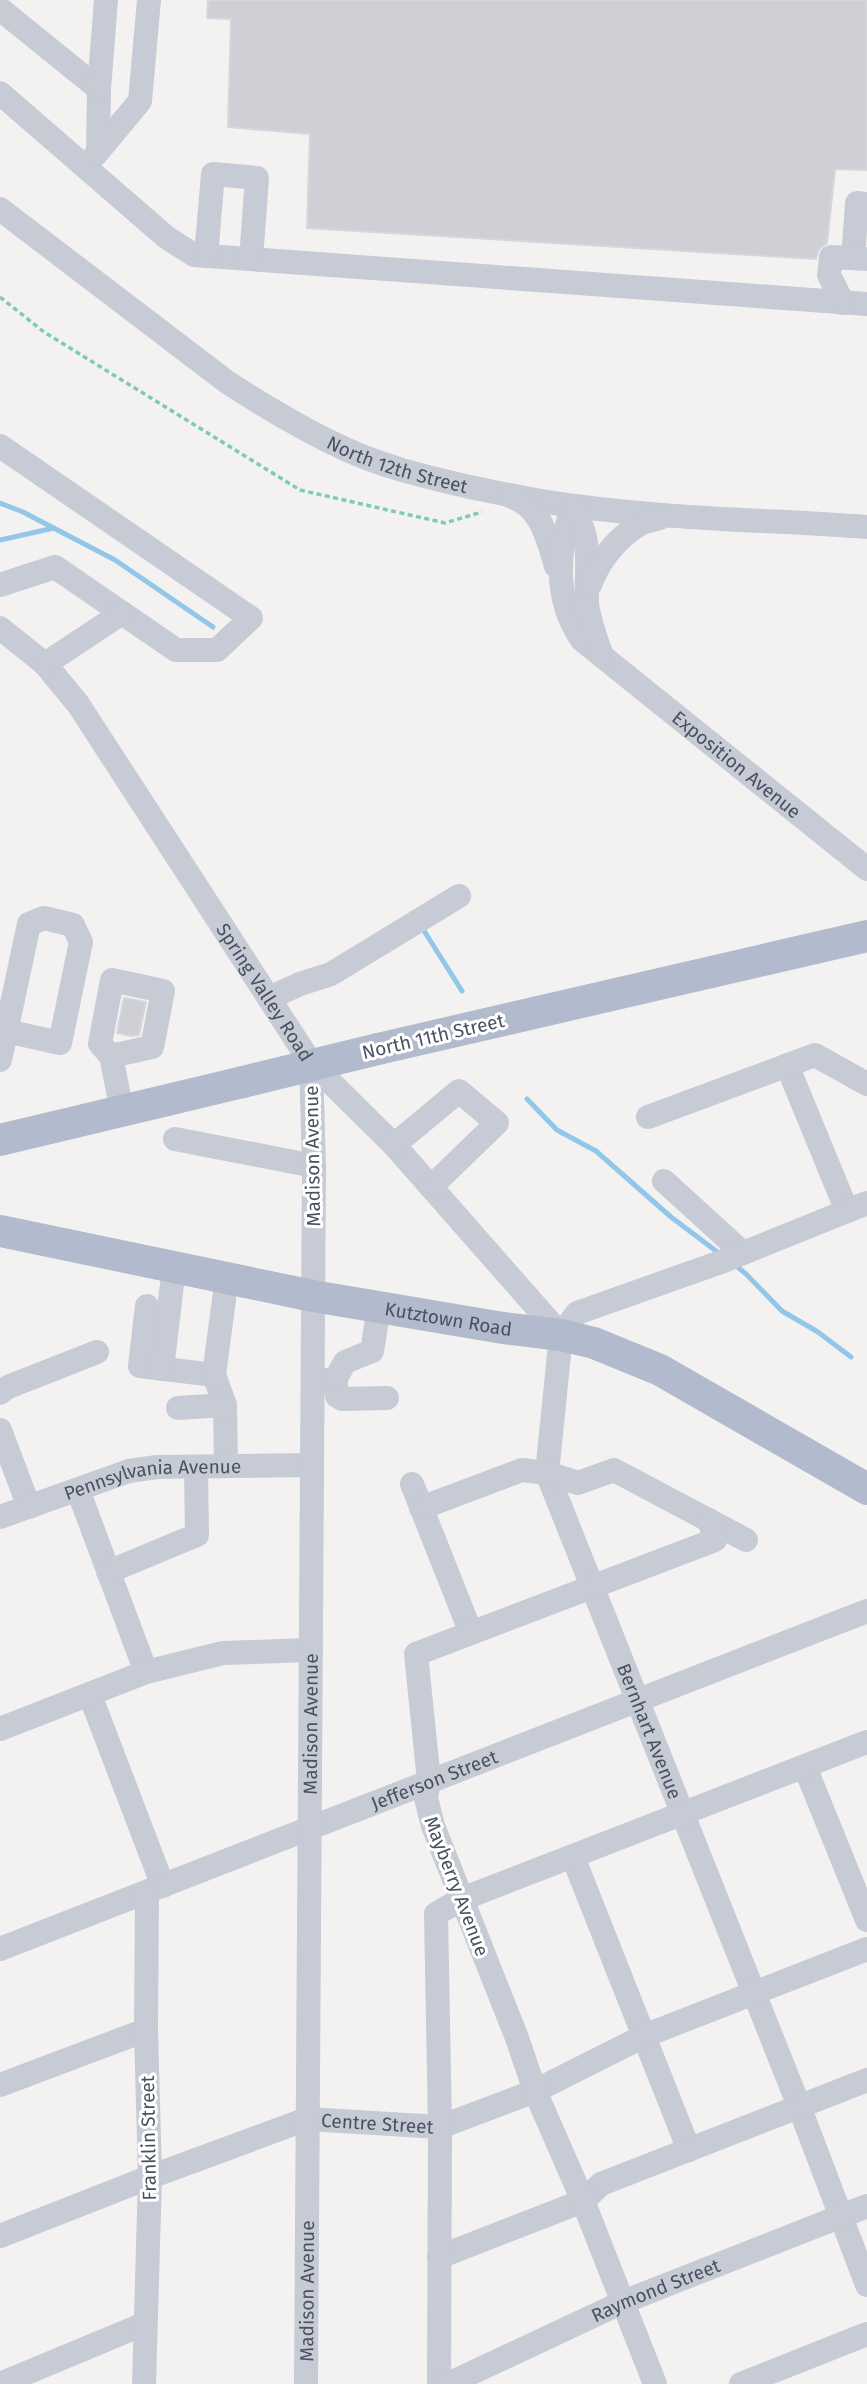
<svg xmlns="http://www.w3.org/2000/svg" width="867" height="2384" font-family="'Fira Sans',sans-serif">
	<rect width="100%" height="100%" fill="#f3f2f1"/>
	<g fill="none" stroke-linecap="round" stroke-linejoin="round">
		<g stroke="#92c7e9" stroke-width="5">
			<path d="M0 503 23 512 115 560 213 627"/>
			<path d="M0 540 54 528"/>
			<path d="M421 926 462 991"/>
			<path d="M527 1099 557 1130 596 1151 671 1217 720 1254"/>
			<path d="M734 1264 746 1274 782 1311 818 1332 851 1357"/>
		</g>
	</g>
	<g fill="#ced0d5" stroke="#d6d6dc" stroke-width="2">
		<path d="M208 0H867V170L835 169 827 243 819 249 816 259 307 228 310 134 228 127 231 19 207 18Z"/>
		<path d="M124 998 146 1002 139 1035 131 1036 117 1033Z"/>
	</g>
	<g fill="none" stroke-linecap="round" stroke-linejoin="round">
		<path stroke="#7ccbb2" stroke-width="3.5" stroke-dasharray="5 3.5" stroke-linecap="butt" d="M0 297 44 332 300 490 445 523 482 512"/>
		<g stroke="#c6cbd5" stroke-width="24">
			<path d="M0 9 99 89 98 151"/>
			<path d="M99 89 106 0"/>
			<path d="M0 93 166 237 194 255 867 304"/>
			<path d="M96 154 140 101 149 0"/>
			<path id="s1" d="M0 209 227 382C264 406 302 429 343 448 383 467 427 477 470 487 504 494 539 502 575 506 671 519 770 520 867 527"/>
			<path d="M206 256 213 174 257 178 251 259"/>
			<path d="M853 258 857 203 867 204"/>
			<path d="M843 303 829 275 831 257 867 259"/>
			<path d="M0 446 251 618 217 650H176L55 567 0 585"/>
			<path d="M512 497C541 506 548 540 556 566"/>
			<path id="s2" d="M573 506C557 551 554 599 582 640L867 869"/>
			<path d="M573 506C594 546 585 562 587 603 589 621 596 639 602 656"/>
			<path d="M590 585C599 560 617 538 640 524 647 521 655 520 662 517"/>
			<path id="s3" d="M0 628 45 664 78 704 311 1063 395 1146 561 1335"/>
			<path d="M45 664 122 613"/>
			<path d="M269 998 300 984 331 974 459 896"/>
			<path d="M111 1056 152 1047 163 991 112 980 100 1044 111 1056 122 1111"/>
			<path d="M0 1060 29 924 44 918 73 925 81 942 60 1043 6 1031"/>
			<path d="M787 1065 847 1211"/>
			<path d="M648 1117 815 1055 867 1084"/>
			<path d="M175 1139 314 1166"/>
			<path d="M394 1145 459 1091 497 1123 431 1187"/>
			<path d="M664 1181 743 1253"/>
			<path id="s4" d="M867 1203 721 1262 577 1313 561 1335 547 1473 799 2106 867 2285"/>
			<path d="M147 1306 140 1366 214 1375 225 1405 226 1466"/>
			<path d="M162 1369 174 1267"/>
			<path d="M214 1375 227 1277"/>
			<path d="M319 1380H335L337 1396 342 1399 387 1398"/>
			<path d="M335 1380 345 1362 372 1351 379 1307"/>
			<path d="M0 1393 8 1387 97 1352"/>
			<path d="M178 1408 225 1405"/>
			<path d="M0 1430 29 1507"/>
			<path d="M412 1484 471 1633"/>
			<path d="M78 1490 146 1672"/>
			<path d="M421 1508 522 1470 547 1473 578 1483 614 1470 746 1540"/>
			<path id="s5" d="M0 1517 129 1471 157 1467 311 1465"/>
			<path d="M108 1572 197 1535 196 1467"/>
			<path d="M90 1695 163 1886"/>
			<path d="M0 1729 146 1672 223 1653 311 1650"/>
			<path d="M805 1767 867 1920"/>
			<path d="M573 1857 689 2150"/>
			<path id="s6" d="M0 1949 867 1611"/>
			<path d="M0 2085 146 2030"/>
			<path id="s7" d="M0 2236 150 2177 307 2119 440 2127 535 2091 644 2036 867 1949"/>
			<path d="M439 2257 583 2201 601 2184 867 2080"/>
			<path d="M0 2384 144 2324"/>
			<path d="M144 2384 150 2177 146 2030 147 1892"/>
			<path id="s8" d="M306 2384 314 1166 311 1063"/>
			<path d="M439 2384 440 2127 436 1914 462 1899 867 1742"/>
			<path id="s9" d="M448 2384 623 2302 867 2206"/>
			<path d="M655 2384 583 2201 535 2091 517 2038 433 1826 426 1798 429 1781 416 1654 715 1540 709 1520"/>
			<path d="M741 2384 867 2334"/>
		</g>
		<g stroke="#b2bbce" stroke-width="32">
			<path d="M378 1049 867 936"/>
			<path d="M0 1140 243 1082"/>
			<path id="s10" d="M0 1231 313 1296 503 1328 561 1335 594 1343 660 1370 867 1489"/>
		</g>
		<path stroke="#b2bbce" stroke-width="32" d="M243 1082 378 1049"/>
	</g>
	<g text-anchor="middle" stroke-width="6" stroke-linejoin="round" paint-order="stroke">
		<g font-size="19" fill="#4a515e" stroke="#fff">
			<text dy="7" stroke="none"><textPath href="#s1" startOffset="476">North 12th Street</textPath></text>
			<text dy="7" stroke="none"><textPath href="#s2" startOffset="338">Exposition Avenue</textPath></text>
			<text dy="7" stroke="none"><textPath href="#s3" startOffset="453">Spring Valley Road</textPath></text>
			<text transform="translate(433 1036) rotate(-13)" y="7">North 11th Street</text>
			<text transform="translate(312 1156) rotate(-91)" y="7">Madison Avenue</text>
			<text dy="7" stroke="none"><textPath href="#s10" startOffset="457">Kutztown Road</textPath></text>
			<text dy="7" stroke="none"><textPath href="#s5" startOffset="159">Pennsylvania Avenue</textPath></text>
			<text dy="7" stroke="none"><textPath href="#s8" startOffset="660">Madison Avenue</textPath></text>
			<text dy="7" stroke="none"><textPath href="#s4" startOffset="754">Bernhart Avenue</textPath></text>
			<text dy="7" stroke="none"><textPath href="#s6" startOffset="466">Jefferson Street</textPath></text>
			<text transform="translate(457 1886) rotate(69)" y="7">Mayberry Avenue</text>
			<text dy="7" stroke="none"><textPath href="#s7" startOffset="399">Centre Street</textPath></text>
			<text transform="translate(148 2138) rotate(-91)" y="7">Franklin Street</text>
			<text dy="7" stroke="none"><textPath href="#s8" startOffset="93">Madison Avenue</textPath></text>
			<text dy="7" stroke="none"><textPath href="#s9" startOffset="228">Raymond Street</textPath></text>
		</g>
	</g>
</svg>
